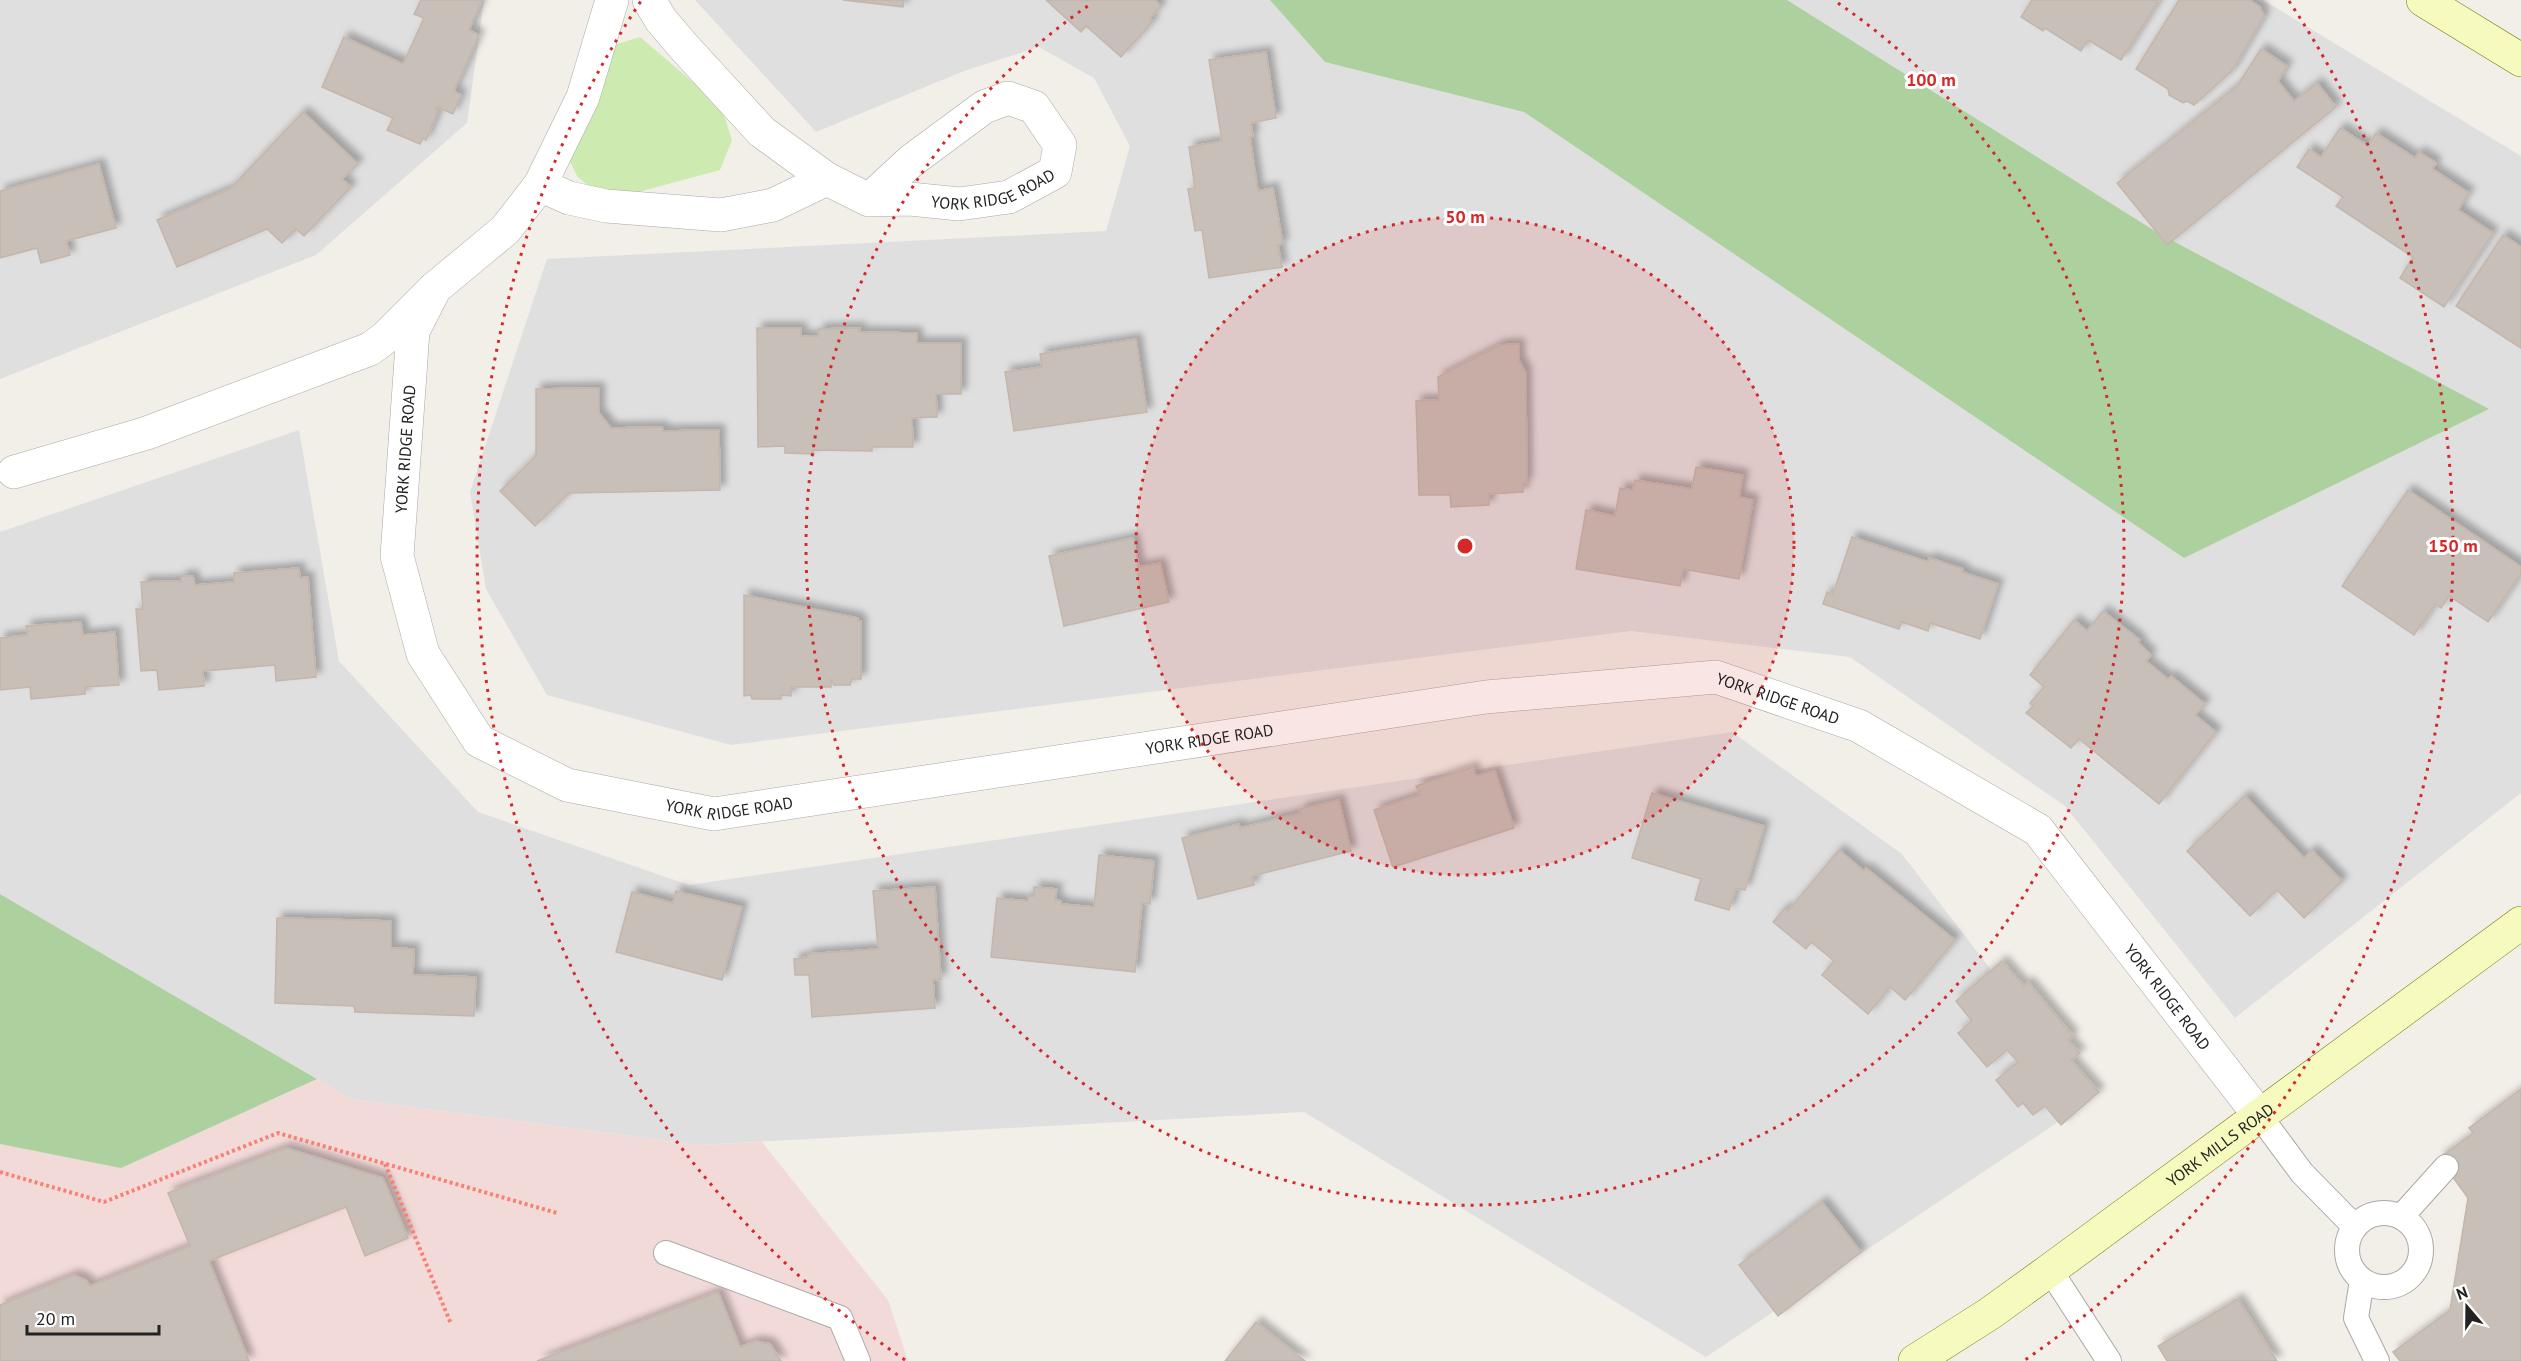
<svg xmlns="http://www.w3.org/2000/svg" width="2521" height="1361" font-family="'PT Sans',sans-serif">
	<defs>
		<filter id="shadow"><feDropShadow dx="5.5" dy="-5.5" stdDeviation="3" flood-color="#0004"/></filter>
	</defs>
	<rect width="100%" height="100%" fill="#f2efe9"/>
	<g fill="#e0dfdf">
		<path d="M0 0H484L467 123 316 255 0 379Z"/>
		<path d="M695 0H2263L2521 156V793L2235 1018 2065 806 1850 657 1631 631 731 745 547 695 486 589 470 492 547 259 1106 231 1130 146 1094 78 1039 47 964 71 816 132Z"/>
		<path d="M299 430 339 661 478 812 689 885 1732 732 1902 854 2091 1100 1706 1357 1304 1112 699 1145 351 1099 0 894V532Z"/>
	</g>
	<path fill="#f2dad9" d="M317 1079 351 1099 699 1145 762 1142 888 1300 908 1361H0V1144L121 1167Z"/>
	<path fill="#cdebb0" d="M640 37 721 106 732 140 720 170 605 201 577 176 570 161 614 45Z"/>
	<g fill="#add19e">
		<path d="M1270 0H1787L2158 233 2489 409 2184 558 1524 112 1325 62Z"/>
		<path d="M0 894 317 1079 121 1168 0 1144Z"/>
	</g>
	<g fill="#c7bfb8" stroke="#c4b6ab" stroke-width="1.5" filter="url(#shadow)">
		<path d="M421 0H482L469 30 479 35 454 91 461 95 453 114 437 107 436 110 438 111 426 140 423 138 420 144 387 130 393 118 322 87 344 37 403 64 424 18 414 14Z"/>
		<path d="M843 0H904L903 7Z"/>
		<path d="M1046 0H1155L1161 6 1150 18 1153 21 1121 57 1086 26 1081 32Z"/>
		<path d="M2032 0H2159L2121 60 2088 40 2081 51 2045 28 2043 31 2021 17Z"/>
		<path d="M2179 0H2249L2260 7 2264 16 2232 71 2194 105 2187 101 2183 103 2169 95 2168 89 2136 69Z"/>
		<path d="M2261 49 2287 66 2278 81 2294 101 2317 83 2336 107 2167 245 2117 183 2237 86Z"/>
		<path d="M1266 52 1276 118 1251 123 1253 137H1250L1258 191 1273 188 1283 244 1278 245 1282 267 1209 278 1202 230 1195 231 1188 189 1195 188 1189 147 1222 141 1209 60Z"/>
		<path d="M303 112 358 164 342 179 351 187 304 236 296 229 282 243 267 229 177 267 157 220 230 189Z"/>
		<path d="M2340 128 2368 146 2376 133 2415 158 2419 152 2436 163 2432 169 2469 193 2458 210 2493 233 2444 307 2400 278 2413 257 2336 206 2343 197 2297 167 2309 149 2321 157Z"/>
		<path d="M99 164 116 228 66 241 70 255 41 263 37 248 0 258V191Z"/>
		<path d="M2503 235 2521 247V348L2456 306Z"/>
		<path d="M757 328H801V336H818L819 329 860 328 859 332 917 333V343H961V394H936L937 417 912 418 913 447H872V451L813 450 814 454 785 453V446L758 447Z"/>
		<path d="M1136 339 1147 412 1014 431 1005 372 1042 367 1040 354Z"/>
		<path d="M1519 344V360L1526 373V391L1527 483H1523V492L1489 494V505L1451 507 1450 495H1419L1416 401 1439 400 1438 377 1500 345Z"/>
		<path d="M599 388V413L611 428 662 427 663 431 719 430 720 490 569 493 535 526 500 491 536 456V389Z"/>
		<path d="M1696 467 1743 475 1739 497 1753 500 1739 579 1683 569 1680 586 1576 569 1586 510 1615 516 1620 488 1633 490 1635 480 1692 489Z"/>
		<path d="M2408 490 2521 567V574L2488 622 2449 596 2441 608 2435 604 2414 635 2342 586Z"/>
		<path d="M1852 537 1928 562 1929 558 1963 569 1962 572 1998 584 1980 639 1930 623 1928 631 1902 622 1899 629 1823 604 1827 592 1833 594Z"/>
		<path d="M1133 538 1139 567 1160 563 1169 602 1064 626 1049 556Z"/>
		<path d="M299 568 300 578 308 577 316 677 276 681 275 665 203 671 204 686 159 690 157 670 141 671 136 609H143L141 582 181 581V576H193L195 585 234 582V573Z"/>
		<path d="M744 595 858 618V621H861V679H852L850 685H834L831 679V687H791V696L781 695V699H752L751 695 744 696Z"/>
		<path d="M2103 611 2140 640 2138 642 2151 655 2146 661 2168 679 2171 676 2205 704 2195 715 2216 732 2159 804 2079 739 2071 748 2026 713 2033 706 2030 703 2044 687 2030 675 2074 620 2087 631Z"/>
		<path d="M81 622 83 635 115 632 119 685 85 687V694L31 699 30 687 0 690V638L27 635 26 626Z"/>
		<path d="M1473 767 1476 776 1495 771 1514 828 1393 867 1374 810 1420 795 1416 786Z"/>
		<path d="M1652 793 1764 826 1745 890 1736 888 1729 910 1695 900 1701 879 1632 858Z"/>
		<path d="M2245 796 2304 858 2312 850 2342 881 2304 918 2277 890 2250 916 2187 851Z"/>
		<path d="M1339 800 1351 851 1252 876 1254 885 1198 899 1182 838 1239 824 1240 828 1301 813 1300 809Z"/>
		<path d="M1839 850 1864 871 1866 868 1955 940 1905 1000 1890 987 1868 1014 1822 975 1834 961 1811 942 1806 949 1773 922 1785 908 1788 911Z"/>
		<path d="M1099 855 1154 861 1150 904 1142 903 1135 972 991 957 997 898 1028 901V896H1034V887L1057 889 1055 900 1061 901V904L1094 907Z"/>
		<path d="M935 887 941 979 933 980 935 1008 812 1017 809 975H795L794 959 808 957V954L878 949 873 891Z"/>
		<path d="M676 891 742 907 722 980 616 952 632 892 673 903Z"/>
		<path d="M277 918 391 921V948L414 949 413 975 476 977 474 1016 355 1012 354 1006 275 1003Z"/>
		<path d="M2002 961 2024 986 2028 982 2073 1036 2068 1040 2080 1053 2071 1060 2099 1092 2061 1125 2045 1106 2033 1115 2023 1103 2018 1107 1996 1080 2018 1062 2007 1050 1987 1067 1958 1033 1972 1021 1956 1001Z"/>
		<path d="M2521 1089V1361H2400L2393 1352 2450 1310 2468 1198 2439 1158 2473 1133 2469 1128Z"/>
		<path d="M286 1148 383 1178 408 1238 365 1256 346 1207 209 1261 249 1361H0V1305L74 1275 86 1280 90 1286 190 1246 168 1193Z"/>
		<path d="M1822 1202 1861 1252 1778 1316 1739 1265Z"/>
		<path d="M718 1292 740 1347 756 1341 770 1344 781 1361H537Z"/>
		<path d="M2238 1299 2277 1361H2167L2158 1346Z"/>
		<path d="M1256 1322 1305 1361H1225Z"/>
	</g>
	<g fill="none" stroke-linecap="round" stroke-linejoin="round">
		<g stroke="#a9a9a9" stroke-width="26">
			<g id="lane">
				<path d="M2259 1115 2302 1173 2355 1227"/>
				<circle cx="2384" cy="1250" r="37"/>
				<path d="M2401 1217 2446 1167"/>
				<path d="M666 1253 840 1318 858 1361"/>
				<path d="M2050 1270 2109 1361"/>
				<path d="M2362 1280 2356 1318 2377 1361"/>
			</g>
		</g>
		<g stroke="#a9a9a9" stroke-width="34">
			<g id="street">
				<path id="s1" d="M649 0 661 20 684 47 762 132 827 179 869 200 910 199 959 204 1009 197 1055 172 1060 145 1034 107 1008 98 984 107 911 161 869 200"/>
				<path d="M540 185 569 198 606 206 721 215 773 205 827 179"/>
				<path id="s2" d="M435 288 413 331 397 556 423 654 479 741 567 785 714 814 1486 697 1716 677 1859 726 2038 830 2259 1115"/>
				<path d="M14 472 147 433 370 349 386 337 435 288 505 230 540 185 583 97 612 0"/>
			</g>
		</g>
		<g stroke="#707d05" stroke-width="34">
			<g id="secondary">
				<path d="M2423 0 2521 60"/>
				<path id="s3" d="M1915 1361 1989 1314 2050 1270 2521 923"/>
			</g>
		</g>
		<g stroke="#fa8072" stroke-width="4" stroke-dasharray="3 3" stroke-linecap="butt">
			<path d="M385 1164 451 1324"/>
			<path d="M0 1172 104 1202 278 1133 557 1213"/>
		</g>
		<use href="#lane" stroke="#fff" stroke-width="24"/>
		<use href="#street" stroke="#fff" stroke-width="33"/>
		<use href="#secondary" stroke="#f7fabf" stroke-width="33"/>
	</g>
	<circle cx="1465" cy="546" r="329" fill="#d62828" fill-opacity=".12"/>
	<g fill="none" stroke="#d62828" stroke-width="3" stroke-dasharray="3 6">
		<circle cx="1465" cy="546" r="329"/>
		<path d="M1838 3A659 659 0 1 1 1092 3"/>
		<path d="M905 1360A988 988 0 0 1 641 1M2289 1A988 988 0 0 1 2025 1360"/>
	</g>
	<g text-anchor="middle" stroke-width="6" stroke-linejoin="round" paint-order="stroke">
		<g font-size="16" fill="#222" stroke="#fff">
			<text dy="6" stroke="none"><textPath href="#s1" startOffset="428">YORK RIDGE ROAD</textPath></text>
			<text transform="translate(405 449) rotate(-86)" y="6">YORK RIDGE ROAD</text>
			<text dy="6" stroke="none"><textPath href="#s2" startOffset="1804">YORK RIDGE ROAD</textPath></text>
			<text dy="6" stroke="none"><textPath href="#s2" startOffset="1228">YORK RIDGE ROAD</textPath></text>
			<text dy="6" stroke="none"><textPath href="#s2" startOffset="742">YORK RIDGE ROAD</textPath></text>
			<text dy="6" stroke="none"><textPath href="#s2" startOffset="2308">YORK RIDGE ROAD</textPath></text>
			<text dy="6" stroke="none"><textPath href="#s3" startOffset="374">YORK MILLS ROAD</textPath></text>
		</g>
	</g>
	<circle cx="1465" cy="546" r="9" fill="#d62828" stroke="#fff" stroke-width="3"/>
	<g font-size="18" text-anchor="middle" font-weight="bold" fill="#d62828" stroke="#fff" stroke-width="6" stroke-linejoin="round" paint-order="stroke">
		<text x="1931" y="86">100 m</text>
		<text x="1465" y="223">50 m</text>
		<text x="2453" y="552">150 m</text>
	</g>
	<g transform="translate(2467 1307) rotate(340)" stroke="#ffffff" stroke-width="4.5" paint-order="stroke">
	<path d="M0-4.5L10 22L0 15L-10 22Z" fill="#222222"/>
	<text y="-9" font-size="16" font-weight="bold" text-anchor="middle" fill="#222222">N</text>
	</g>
	<path d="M27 1325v9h132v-9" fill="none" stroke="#222222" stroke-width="3"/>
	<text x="36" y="1325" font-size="18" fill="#222222" stroke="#ffffff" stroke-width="4.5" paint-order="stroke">20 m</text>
</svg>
